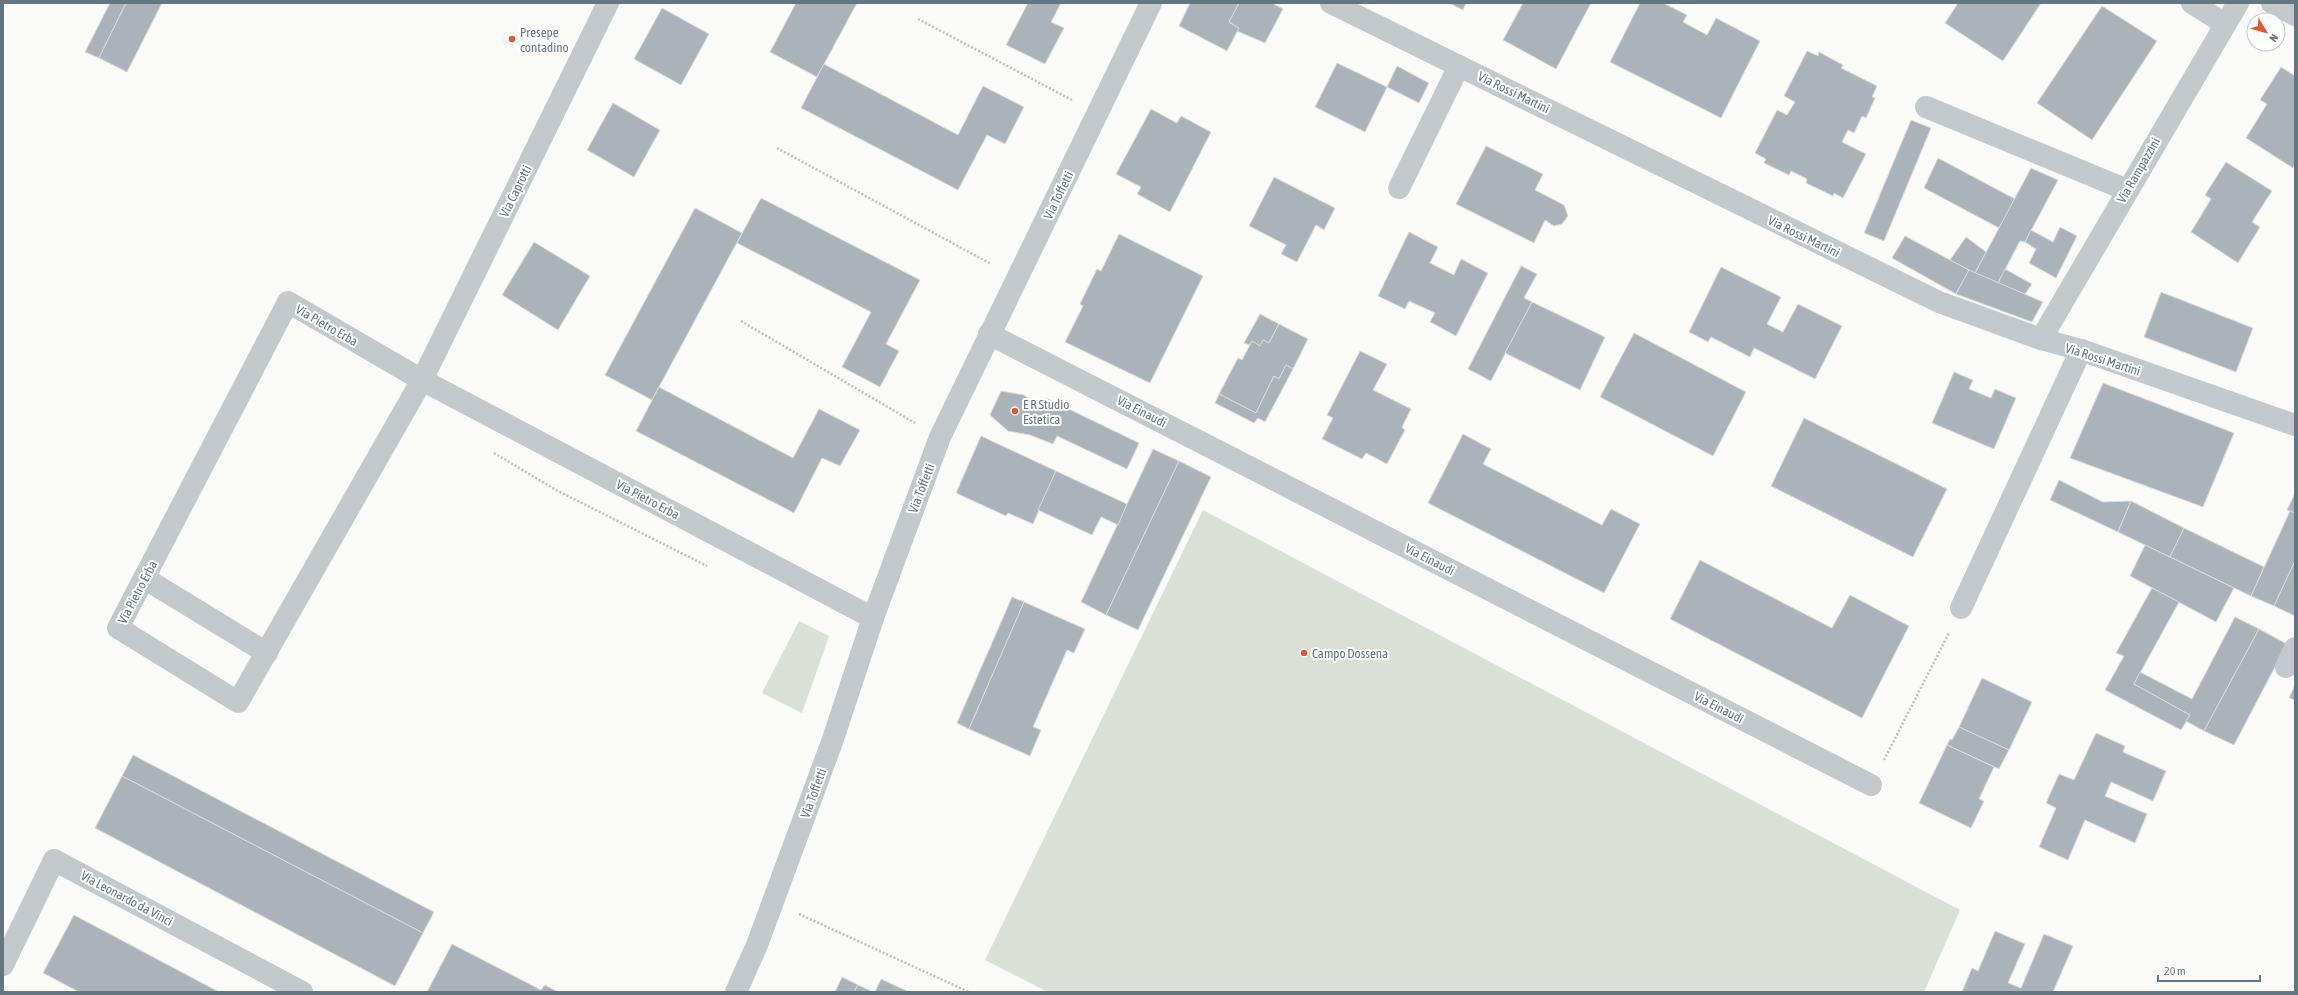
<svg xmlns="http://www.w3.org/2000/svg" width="2298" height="995" font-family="'Asap Condensed',sans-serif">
	<rect width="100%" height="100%" fill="#fafaf8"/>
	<g fill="#dadfd7">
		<path d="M1203 510 1960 910 1924 992H1048L985 960Z"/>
		<path d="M799 621 829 636 802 713 762 693Z"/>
	</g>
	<g fill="#aab3b9" stroke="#dcdcda">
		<path d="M110 3H126L99 58 85 52Z"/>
		<path d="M126 3H162L127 72 99 58Z"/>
		<path d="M796 3H857L817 77 770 52Z"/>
		<path d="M1028 3H1061L1051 22 1064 28 1045 64 1006 45Z"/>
		<path d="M1190 3H1239L1229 22 1239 28 1227 51 1179 26Z"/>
		<path d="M1239 3H1272L1283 9 1265 43 1237 31 1239 28 1229 22Z"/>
		<path d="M1449 3H1466L1463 10Z"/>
		<path d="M1523 3H1591L1556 69 1503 40Z"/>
		<path d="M1640 3H1663L1687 15 1683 22 1707 35 1716 18 1760 41 1721 118 1610 62Z"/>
		<path d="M1958 3H2041L2003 61 1945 23Z"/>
		<path d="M2102 6 2157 41 2092 140 2037 103Z"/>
		<path d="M662 8 709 34 681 85 634 59Z"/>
		<path d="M1807 51 1818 56 1819 52 1843 65 1841 68 1877 86 1872 97 1875 98 1866 118 1862 116 1854 133 1848 130 1842 142 1866 154 1843 198 1834 193 1833 196 1806 183 1807 179 1791 171 1789 175 1764 163 1766 159 1755 153 1777 110 1787 115 1795 102 1784 96Z"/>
		<path d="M1337 63 1387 87 1365 132 1315 107Z"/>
		<path d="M824 64 958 135 983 86 1024 107 1005 144 987 135 958 190 801 108Z"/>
		<path d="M1397 66 1429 83 1419 103 1387 87Z"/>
		<path d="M2281 67 2295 76V164L2293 168 2246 138 2267 104 2260 100Z"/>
		<path d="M613 103 660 130 634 177 587 150Z"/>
		<path d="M1151 109 1177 123 1181 116 1211 132 1170 212 1137 194 1141 187 1116 174Z"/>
		<path d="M1911 120 1931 128 1884 241 1864 233Z"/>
		<path d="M1486 146 1543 174 1535 190 1564 205 1568 216 1562 224 1554 226 1545 220 1534 243 1456 204Z"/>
		<path d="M1938 158 2015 199 1999 228 1924 188Z"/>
		<path d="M2226 162 2272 191 2252 222 2260 227 2238 263 2191 232 2211 199 2205 195Z"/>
		<path d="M2031 168 2058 180 2025 242 2020 241 1998 283 1975 273Z"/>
		<path d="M1274 177 1335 208 1324 230 1316 225 1297 262 1281 254 1286 245 1249 226Z"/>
		<path d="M761 198 920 280 886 344 899 351 880 387 842 367 871 312 737 243Z"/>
		<path d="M695 208 742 233 652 400 605 375Z"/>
		<path d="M2060 227 2077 236 2056 278 2029 263 2036 249 2025 242 2031 230 2053 242Z"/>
		<path d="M1409 232 1438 247 1430 263 1454 275 1461 259 1488 273 1456 336 1430 322 1435 313 1409 301 1405 309 1378 296Z"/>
		<path d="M1119 234 1203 276 1150 383 1065 342 1083 306 1080 304 1097 269 1101 271Z"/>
		<path d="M1905 236 1969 270 1956 294 1892 258Z"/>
		<path d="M1966 237 1986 252 1975 273 1950 260Z"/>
		<path d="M534 242 590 276 558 330 502 295Z"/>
		<path d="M1521 266 1537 274 1524 298 1532 302 1491 381 1468 369Z"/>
		<path d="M1721 267 1781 297 1767 324 1783 332 1798 304 1842 326 1815 379 1754 348 1750 357 1711 337 1708 342 1689 332Z"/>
		<path d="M2005 269 2032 284 2025 294 1998 283Z"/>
		<path d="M1969 270 2043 302 2032 322 1956 294Z"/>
		<path d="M2161 292 2253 328 2236 372 2144 337Z"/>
		<path d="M1532 302 1605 337 1580 390 1505 353Z"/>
		<path d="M1260 314 1279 324 1269 343 1263 340 1260 346 1252 341 1249 345 1244 343Z"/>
		<path d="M1279 324 1308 339 1293 369 1286 365 1279 379 1274 376 1256 413 1219 394 1238 358 1242 360 1252 341 1260 346 1263 340 1269 343Z"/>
		<path d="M1634 333 1746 392 1713 456 1600 397Z"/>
		<path d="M1360 351 1387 364 1373 390 1411 409 1402 427 1405 430 1387 464 1366 453 1362 459 1322 439 1333 418 1327 415Z"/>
		<path d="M1286 365 1293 369 1265 422 1258 418 1254 423 1215 403 1219 394 1256 413 1274 376 1279 379Z"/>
		<path d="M1954 372 1973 380 1969 389 1991 398 1995 389 2016 398 1994 449 1932 423Z"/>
		<path d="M2103 383 2234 433 2203 507 2070 458Z"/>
		<path d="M659 387 793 458 819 409 860 430 840 466 822 458 794 513 636 431Z"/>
		<path d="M1001 391 1024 395 1041 409 1046 398 1139 443 1127 469 1057 436 1053 444 1030 435 1008 431 990 415Z"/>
		<path d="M1804 418 1947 489 1913 557 1771 486Z"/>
		<path d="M1463 434 1491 449 1483 464 1602 525 1611 509 1640 524 1604 593 1428 503Z"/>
		<path d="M981 436 1056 471 1033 524 1008 513 1006 516 956 493Z"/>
		<path d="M1153 449 1179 461 1106 615 1081 602Z"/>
		<path d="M1179 461 1211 477 1138 630 1106 615Z"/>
		<path d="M1056 471 1127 504 1118 525 1101 517 1092 535 1038 510Z"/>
		<path d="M2059 480 2103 502 2131 501 2118 532 2050 500Z"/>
		<path d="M2295 493V513L2287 510Z"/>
		<path d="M2131 501 2184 528 2170 557 2118 532Z"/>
		<path d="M2290 511 2295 513V561L2274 606 2251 596Z"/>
		<path d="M2184 528 2264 567 2251 596 2170 557Z"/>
		<path d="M2145 545 2234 588 2216 622 2130 576Z"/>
		<path d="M1700 560 1832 628 1850 595 1909 626 1862 718 1670 619Z"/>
		<path d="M2295 561V616L2274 606Z"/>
		<path d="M2152 588 2179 602 2134 684 2190 715 2181 730 2105 690 2124 656 2116 653Z"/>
		<path d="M1012 597 1024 602 969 729 957 723Z"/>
		<path d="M1024 602 1085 629 1074 653 1067 650 1033 727 1041 730 1030 756 969 729Z"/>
		<path d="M2235 617 2259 629 2204 731 2186 721 2190 715 2134 684 2140 672 2192 699Z"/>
		<path d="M2259 629 2287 644 2234 745 2204 731Z"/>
		<path d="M1982 678 2032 702 2009 750 1959 727Z"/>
		<path d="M2295 685V700L2289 698Z"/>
		<path d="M1959 727 2009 750 1999 769 1947 745 1950 739 1952 740Z"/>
		<path d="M2096 733 2125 746 2123 752 2166 771 2153 801 2111 782 2105 796 2147 814 2135 843 2085 820 2068 860 2039 847 2056 808 2046 803 2059 774 2074 780Z"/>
		<path d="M1947 745 1994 767 1979 799 1984 801 1971 828 1919 803Z"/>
		<path d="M133 755 434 912 423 933 122 776Z"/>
		<path d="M122 776 423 933 395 986 95 828Z"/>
		<path d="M74 915 219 992H79L43 973Z"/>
		<path d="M1995 931 2025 944 2008 983 2021 988 2044 934 2073 946 2053 992H1962L1972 968 1978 971Z"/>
		<path d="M452 944 541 990 545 985 558 992H427Z"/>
		<path d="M842 977 858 985 854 992H835Z"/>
		<path d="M881 979 909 992H875Z"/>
		<path d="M858 985 873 992H854Z"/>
	</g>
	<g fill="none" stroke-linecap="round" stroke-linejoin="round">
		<g stroke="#bbbfc2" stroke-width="2.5" stroke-dasharray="2 2" stroke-linecap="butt">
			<path d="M918 19 1072 100"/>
			<path d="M777 148 991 264"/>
			<path d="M741 321 915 423"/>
			<path d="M494 453 556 490 707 566"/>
			<path d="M1884 760 1949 633"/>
			<path d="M799 914 969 992"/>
		</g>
		<g stroke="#c3c8cc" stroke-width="22">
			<path d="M608 3 422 380 238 702 118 628 288 302 422 380 873 618"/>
			<path d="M1331 3 1939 302 2041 339 2081 350 2295 425"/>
			<path d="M2192 3 2225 24"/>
			<path d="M2272 3 2295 15"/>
			<path d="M1926 107 2127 190"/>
			<path d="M1399 188 1459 66"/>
			<path d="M989 334 1871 785"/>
			<path d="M2041 339 2238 3"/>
			<path d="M144 578 267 653"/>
			<path d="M1961 608 2081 350"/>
			<path d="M2286 667 2295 648"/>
			<path d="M3 965 54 860 302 992"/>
			<path d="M736 992 757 945 832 742 873 618 940 437 1151 3"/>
		</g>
	</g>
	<g fill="#e4572e" stroke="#fff" stroke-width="1.5">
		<circle cx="512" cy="39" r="4"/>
		<circle cx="1015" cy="411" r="4"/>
		<circle cx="1304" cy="653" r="4"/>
	</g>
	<g text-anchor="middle" stroke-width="4" stroke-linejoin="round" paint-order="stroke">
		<g font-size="13" fill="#657683" stroke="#fff" text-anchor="start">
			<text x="520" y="37">Presepe<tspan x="520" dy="15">contadino</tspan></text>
			<text x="1023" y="409">E R Studio<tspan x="1023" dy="15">Estetica</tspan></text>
			<text x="1312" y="658">Campo Dossena</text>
		</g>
		<g font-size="13" fill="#657683" stroke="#fff">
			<text transform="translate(1514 92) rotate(26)" y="5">Via Rossi Martini</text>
			<text transform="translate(2138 170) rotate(-60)" y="5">Via Rampazzini</text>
			<text transform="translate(515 191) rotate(-64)" y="5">Via Caprotti</text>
			<text transform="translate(1058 195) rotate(-64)" y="5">Via Toffetti</text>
			<text transform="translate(1804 236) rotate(26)" y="5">Via Rossi Martini</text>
			<text transform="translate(327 325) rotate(30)" y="5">Via Pietro Erba</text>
			<text transform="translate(2103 359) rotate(18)" y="5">Via Rossi Martini</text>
			<text transform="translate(1142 411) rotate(27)" y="5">Via Einaudi</text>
			<text transform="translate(921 488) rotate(-69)" y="5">Via Toffetti</text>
			<text transform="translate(648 499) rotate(28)" y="5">Via Pietro Erba</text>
			<text transform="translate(1430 559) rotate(27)" y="5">Via Einaudi</text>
			<text transform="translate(137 592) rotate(-62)" y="5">Via Pietro Erba</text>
			<text transform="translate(1719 707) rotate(27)" y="5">Via Einaudi</text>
			<text transform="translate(813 793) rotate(-70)" y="5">Via Toffetti</text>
			<text transform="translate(127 898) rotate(28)" y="5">Via Leonardo da Vinci</text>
		</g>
	</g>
	<rect width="2298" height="995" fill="none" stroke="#657683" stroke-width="8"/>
	<g transform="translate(2266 32) rotate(127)"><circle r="19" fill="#ffffff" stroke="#c1c8cd"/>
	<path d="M0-3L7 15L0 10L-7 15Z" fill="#e4572e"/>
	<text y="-6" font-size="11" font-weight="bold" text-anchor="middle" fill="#657683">N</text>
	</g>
	<path d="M2158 975v6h102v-6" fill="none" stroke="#657683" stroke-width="2"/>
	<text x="2164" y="975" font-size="12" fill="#657683" stroke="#ffffff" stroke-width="3" paint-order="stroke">20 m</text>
</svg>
